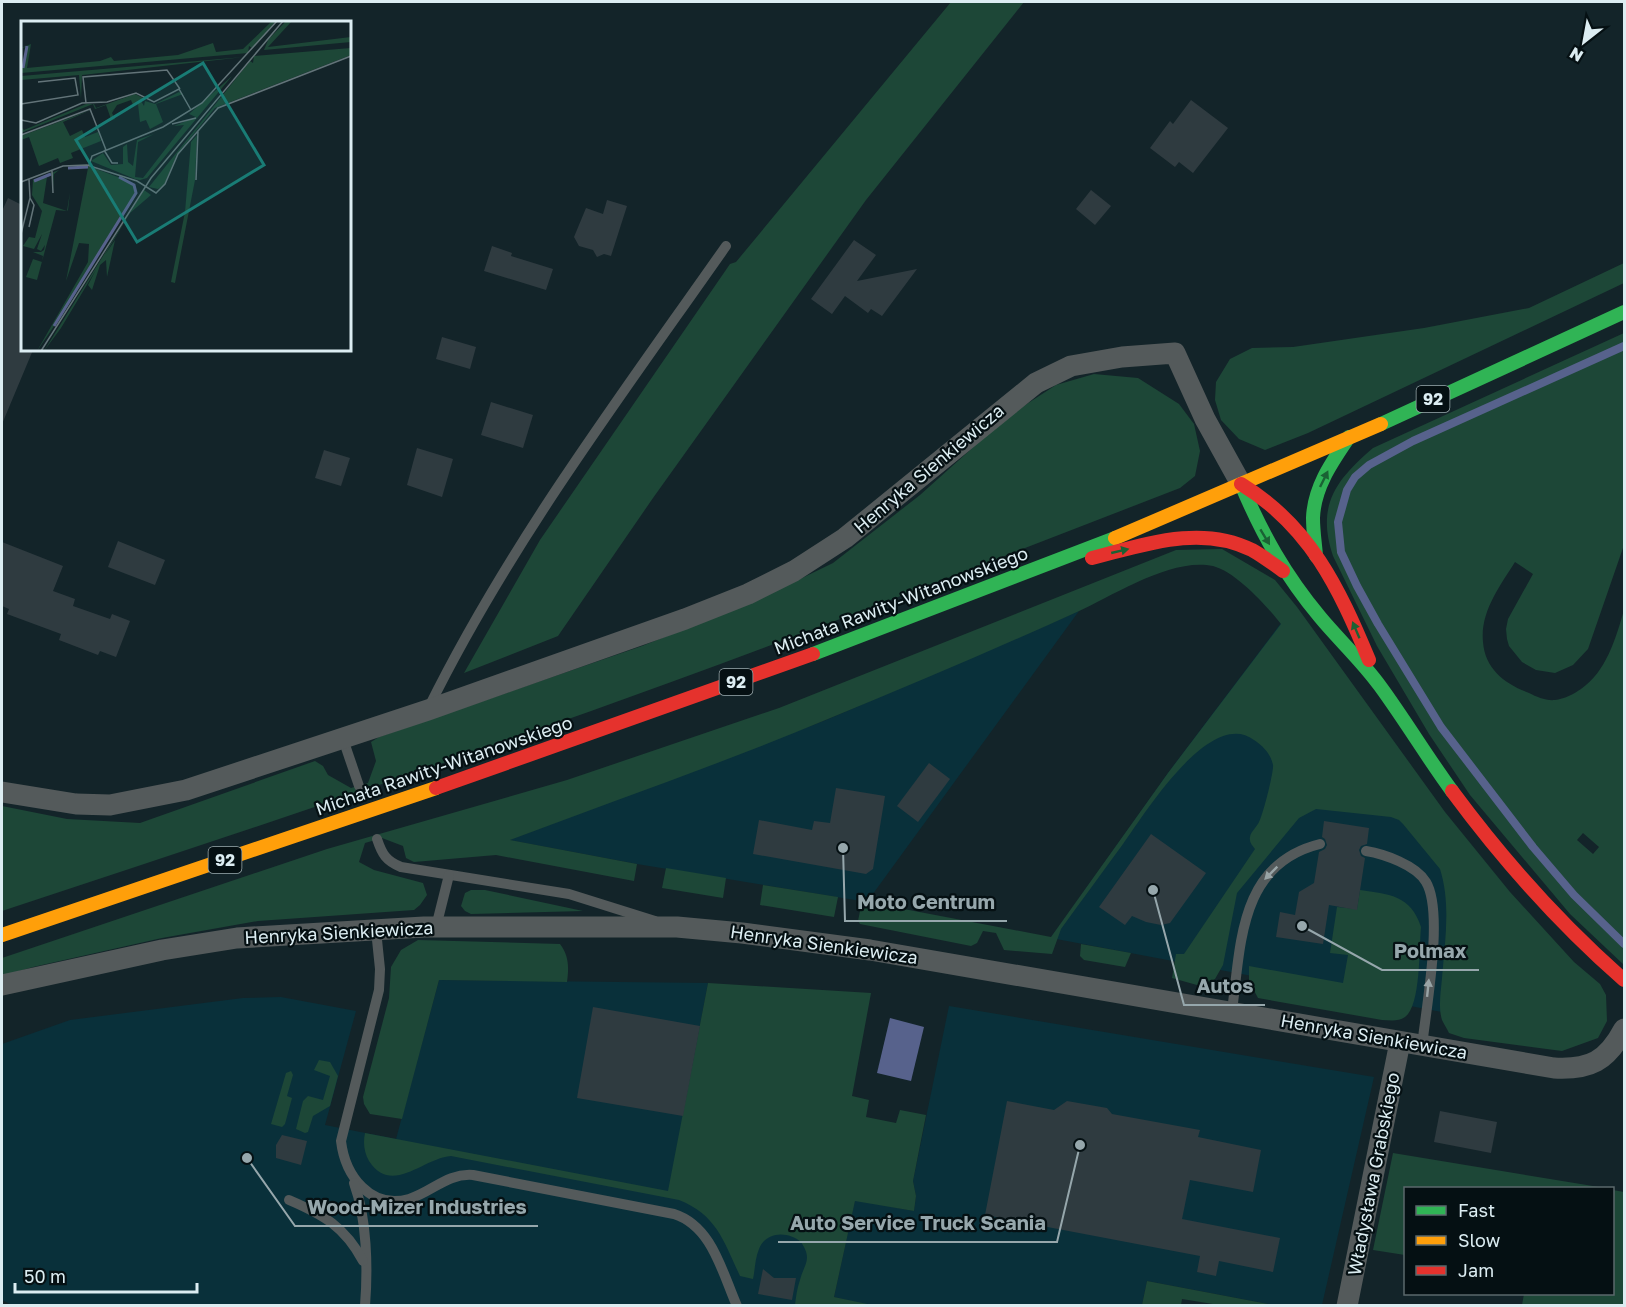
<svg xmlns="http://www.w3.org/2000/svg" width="1626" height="1307" font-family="'Golos Text',sans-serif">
	<rect width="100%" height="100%" fill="#132429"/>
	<g fill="#09303a">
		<path d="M1079 611 867 902 637 864 509 840 826 720Z"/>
		<path d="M1281 623 1458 850 1463 1016 1051 938 1168 773Z"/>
		<path d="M439 980 708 983 669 1191 829 1222 813 1305H12L2 1300V1044L70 1020 243 998 281 997 356 1011 325 1125 396 1139Z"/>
		<path d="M949 1006 1374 1077 1322 1305H1273L1147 1281 1142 1305 872 1306 834 1297 855 1200 914 1211 916 1196 913 1181Z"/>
	</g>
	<g fill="#1d4737" fill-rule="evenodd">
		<path d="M951 2H1024L866 200 653 498 558 636 464 673 540 540 730 264 736 262Z"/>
		<path d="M1624 263V283L1308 433 1265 450 1239 439 1221 420 1215 400 1216 382 1230 359 1252 348 1293 347 1424 328 1529 308Z"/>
		<path d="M1624 333V545L1588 649 1573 665 1555 673 1536 670 1522 662 1509 646 1507 639 1506 629 1508 619 1533 574 1515 562C1500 586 1480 612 1483 642 1485 669 1505 684 1529 693 1537 697 1546 701 1555 700 1564 699 1574 694 1581 689 1606 672 1616 638 1624 610V965L1570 914 1470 795 1429 734 1377 646 1333 556C1316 505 1336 480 1373 448ZM1583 833 1599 847 1593 854 1577 840Z"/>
		<path d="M1094 374 1138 378 1179 404 1194 424 1200 451 1195 476 1180 488C1012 553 844 619 674 681 452 762 227 837 2 911V806L67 819 140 823 315 761 323 766 328 775 351 788 368 783 376 761 371 742 379 737 642 646 755 601 833 563 920 495 1007 417 1056 385Z"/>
		<path d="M1222 549 1275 580 1297 607 1445 812 1510 892 1574 962 1600 984 1606 995 1607 1021 1598 1038 1562 1051 1464 1038 1449 1033C1447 1029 1444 1024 1442 1020 1438 1007 1441 991 1442 978 1445 941 1451 904 1440 869L1403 824 1399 820 1391 817 1316 809 1299 818 1237 893 1223 965 1215 979 1204 987 1172 978 1176 954H1184L1255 849C1252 845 1249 842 1250 837 1251 831 1257 827 1259 822 1263 815 1274 771 1273 765 1271 754 1263 746 1254 740 1210 707 1144 815 1123 844 1102 873 1081 901 1061 929L1052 954 1004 950 996 933 983 931 977 943 971 946 860 924 858 921 860 911 867 902 1051 937 1168 773 1281 624C1266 605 1236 572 1213 566 1172 557 1114 595 1077 612 995 649 911 685 828 719 723 763 616 800 510 840L637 864 634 881 496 855 414 862 406 858 403 846 382 838 365 843 359 862 374 870 423 883 427 895 420 905 414 910 258 921 162 938 33 967 2 976V958L327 849 567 780 779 708 1176 550Z"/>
		<path d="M666 868 726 878 723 898 662 888Z"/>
		<path d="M763 885 838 897 834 917 760 905Z"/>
		<path d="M471 890H485L583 911 471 914 465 911 461 906 465 893Z"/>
		<path d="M1360 890C1388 894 1411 895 1421 927 1419 947 1421 1006 1405 1017 1398 1022 1389 1020 1382 1020L1258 998 1249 981V966L1343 983 1348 955 1330 953 1337 907 1357 909Z"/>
		<path d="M418 940 560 944C569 956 569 967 567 982L439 980 402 1119 370 1114 364 1104 363 1097 389 998 391 967 401 950Z"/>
		<path d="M1081 944 1131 953 1125 967 1084 960 1080 956Z"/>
		<path d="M708 983 871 993 852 1096 869 1100 866 1117 896 1123 900 1110 926 1115 913 1181 916 1196 914 1211 855 1201 834 1297 872 1305H795C796 1297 797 1288 800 1280 804 1264 813 1260 801 1242 788 1231 766 1231 759 1249 755 1258 755 1270 753 1279L740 1276C724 1242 717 1215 679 1200L451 1156C423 1158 392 1196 369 1161 364 1152 363 1143 365 1133L668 1191Z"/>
		<path d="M319 1060 330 1062 338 1076 330 1106 313 1116 308 1132 305 1133 296 1129 303 1101 308 1096 323 1100 330 1076 314 1070Z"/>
		<path d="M291 1071 293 1075 287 1096 292 1098 285 1124 282 1127 271 1124 286 1073Z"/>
		<path d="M1393 1153 1605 1188H1406L1405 1255 1373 1250Z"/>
		<path d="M1613 1190 1624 1192V1305H1522L1524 1294H1612Z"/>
		<path d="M1147 1281 1273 1305H1219L1182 1299 1181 1305H1142Z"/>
	</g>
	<path fill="#57628c" d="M890 1018 924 1027 911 1081 877 1073Z"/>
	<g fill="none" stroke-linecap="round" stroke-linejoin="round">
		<path stroke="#57628c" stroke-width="8" d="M1624 346 1413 441 1369 465 1355 477 1347 490 1338 522 1341 552 1357 586 1378 624 1441 727 1533 847 1574 895 1624 944"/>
	</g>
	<g fill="#2f3b40">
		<path d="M1191 100 1228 128 1193 173 1179 162 1175 167 1150 148 1170 121 1173 124Z"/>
		<path d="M1091 190 1111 206 1095 225 1076 209Z"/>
		<path d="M8 198 22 205V350H33L2 424V211Z"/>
		<path d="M607 200 627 206 611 256 604 254 597 257 593 250 579 246 574 237 586 208 603 214Z"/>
		<path d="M854 240 876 255 857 281 917 269 882 316 871 309 868 313 845 296 832 314 811 299Z"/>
		<path d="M492 246 512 253 511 256 553 269 546 290 484 271Z"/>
		<path d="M442 337 476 347 470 369 436 359Z"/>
		<path d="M491 402 533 415 523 448 481 435Z"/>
		<path d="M417 448 453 459 442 497 407 485Z"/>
		<path d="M324 450 350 458 341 486 315 478Z"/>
		<path d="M118 541 165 560 155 585 108 567Z"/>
		<path d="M2 542 63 566 53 591 75 599 73 606 110 619 112 614 130 621 116 657 100 651 98 655 59 640 61 634 7 614 9 609 2 606Z"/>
		<path d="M929 763 950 779 918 822 897 806Z"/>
		<path d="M836 788 885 796 873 869 866 874 753 854 759 820 812 830 814 821 830 823Z"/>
		<path d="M1324 821 1369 828 1367 844 1361 846 1359 850 1361 856 1365 858 1357 910 1329 905 1323 944 1276 937 1280 912 1295 915 1299 892 1314 883 1319 852 1325 849 1327 845 1325 839 1322 837Z"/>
		<path d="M1151 834 1206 873 1170 923 1161 925 1146 922 1132 916 1125 925 1099 907Z"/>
		<path d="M593 1007 700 1026 683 1116 577 1098Z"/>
		<path d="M1007 1101 1054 1110 1067 1101 1107 1108 1112 1114 1200 1130 1198 1137 1261 1150 1253 1192 1190 1180 1182 1219 1280 1238 1273 1272 1219 1261 1216 1276 1197 1272 1200 1256 985 1215Z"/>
		<path d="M1440 1111 1497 1122 1491 1153 1434 1142Z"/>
		<path d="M282 1135 307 1141 301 1165 276 1158V1145Z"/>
		<path d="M763 1269 774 1278H796L792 1300 758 1294Z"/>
	</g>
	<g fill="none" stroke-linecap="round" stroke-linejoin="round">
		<g stroke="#545a5b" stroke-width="10">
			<path d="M429 707C510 543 621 396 726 246"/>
			<path d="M343 739 359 786"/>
			<path d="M377 839C382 854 386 861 401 867L569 894 655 921"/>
			<path d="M1366 851C1384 854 1416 865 1426 882 1444 912 1426 1009 1422 1046"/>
			<path d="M436 927 449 875"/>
			<path d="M376 930 380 969 379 990 341 1141C345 1175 370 1210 409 1199 432 1192 447 1173 473 1175L674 1214C712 1226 722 1272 737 1306"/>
			<path d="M1232 1011C1241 944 1239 864 1320 844"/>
			<path d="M354 1183C367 1219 368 1268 365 1306"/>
			<path d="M289 1200C324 1215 345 1227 363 1261"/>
		</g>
		<g stroke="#545a5b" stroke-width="21">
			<path d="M2 792 76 804 110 805 186 790 428 710 685 619 748 594 794 571 845 538 1036 383 1071 366 1122 357 1175 353 1205 419 1241 484"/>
			<path d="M2 985 162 950 237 938 424 927H677L742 933 870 950 1554 1068C1590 1070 1607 1061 1624 1029"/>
			<path d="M1347 1306 1400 1042"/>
		</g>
		<g stroke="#30b455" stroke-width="14">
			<path d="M1381 424 1624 312"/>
			<path d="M1241 484C1262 534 1285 575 1320 617 1339 640 1362 661 1380 686 1405 720 1427 757 1452 791"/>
			<path d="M1316 556C1315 543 1313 531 1313 518 1314 487 1332 462 1349 437"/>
			<path d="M813 654 1115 538"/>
		</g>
		<g stroke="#ff9f0a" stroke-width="14">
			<path d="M1115 538 1381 424"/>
			<path d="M2 935 436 788"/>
		</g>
		<g stroke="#e5322d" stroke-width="14">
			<path d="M1241 484C1310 526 1339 588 1369 660"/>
			<path d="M1092 558C1144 545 1200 524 1252 550 1263 556 1273 564 1283 571"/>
			<path d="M436 788 813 654"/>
			<path d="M1452 791C1503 860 1560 924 1624 980"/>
		</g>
	</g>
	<defs><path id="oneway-solid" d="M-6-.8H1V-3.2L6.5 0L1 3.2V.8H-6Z" transform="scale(1.5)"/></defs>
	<g fill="#1a6234">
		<use href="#oneway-solid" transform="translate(1324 479) rotate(-64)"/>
		<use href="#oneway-solid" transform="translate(1265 537) rotate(59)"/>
		<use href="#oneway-solid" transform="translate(1120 551) rotate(-13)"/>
		<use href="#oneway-solid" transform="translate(1356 630) rotate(-113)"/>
	</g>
	<g fill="#98a4a6">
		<use href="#oneway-solid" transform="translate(1271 873) rotate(135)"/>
		<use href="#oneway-solid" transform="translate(1428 988) rotate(-84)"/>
	</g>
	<g text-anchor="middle" stroke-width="4.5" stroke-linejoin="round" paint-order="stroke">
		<g fill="#051013" stroke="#9cabaf" stroke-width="1.5">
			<rect x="1416.5" y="386" width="33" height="26" rx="4.5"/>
			<rect x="719.5" y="669" width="33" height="26" rx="4.5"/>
			<rect x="208.5" y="847" width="33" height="26" rx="4.5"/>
		</g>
		<g font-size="16" font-weight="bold" fill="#dcedf2">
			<text x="1433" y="405">92</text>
			<text x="736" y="688">92</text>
			<text x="225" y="866">92</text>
		</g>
		<g font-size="18" fill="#dcedf2" stroke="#051013">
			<text transform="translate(929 469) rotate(-40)" y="6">Henryka Sienkiewicza</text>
			<text transform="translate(901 601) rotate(-21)" y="6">Michała Rawity-Witanowskiego</text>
			<text transform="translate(444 766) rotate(-19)" y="6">Michała Rawity-Witanowskiego</text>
			<text transform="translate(339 933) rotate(-3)" y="6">Henryka Sienkiewicza</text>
			<text transform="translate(824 945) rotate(8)" y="6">Henryka Sienkiewicza</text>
			<text transform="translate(1374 1037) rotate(10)" y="6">Henryka Sienkiewicza</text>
			<text transform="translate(1374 1174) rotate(-79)" y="6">Władysława Grabskiego</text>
		</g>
	</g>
	<g transform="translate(21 21)">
		<rect width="330" height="330" fill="#132429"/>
		<path d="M251 0H255L231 27 228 25 227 32 0 52 5 26 0 27 10 23 6 47 79 40 90 36 93 40 157 34 192 22 195 31 222 28ZM265 0H271L247 26 330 16V21L243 29 247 19ZM330 27V34L194 87 156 133 143 164 137 168 128 166 229 40 232 42 233 35ZM223 36 61 54 60 78 58 54 0 59V55ZM211 55 126 157 119 159 114 158 70 140 82 132 90 144 102 143V126L106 123 107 141 112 145 116 119 133 113 117 121 114 156 122 157 163 104 153 105 175 96 168 93ZM158 71 162 73 135 83 142 101 129 108 125 99 119 101 117 83 112 84 110 79 96 84 91 92 94 98 79 104 90 98 85 84 74 88 72 83 0 112V106L3 109 65 83H73L75 87 114 73 124 78 120 80 123 85 124 80 134 83ZM70 89 42 101 49 115 61 109 64 116 77 111 80 120 50 132 52 137 39 142 37 137 18 145 8 116 0 119V115ZM176 114 174 159 154 262 150 261 164 191 170 121ZM67 145 105 159 115 166V174L40 295 16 330 67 241 68 223 58 222 45 260 67 147 46 146ZM38 149 33 153 32 167 31 154 26 156 22 182 46 190 49 171 47 189 46 190 35 189 16 259 5 256 12 238 21 241 22 235 12 231H20L23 229 24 224 20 230 16 228 21 213 13 228 2 225 8 216 14 217 21 190 11 174 12 159ZM123 169 130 174 109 192 40 307 23 330ZM94 219 86 256 85 239 79 244 71 269 67 264 79 241Z" fill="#1d4737"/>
		<path fill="none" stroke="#57628c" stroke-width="3" d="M2 47 6 25M47 147 67 146M13 160 30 153M33 305 115 172 113 164 98 156"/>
		<path fill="none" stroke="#637479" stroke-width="1.5" d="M65 82 62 56 146 49 159 68M0 83 57 74 54 57 17 61M0 99 15 102 61 82 86 81 115 72 133 81 158 68 170 89M151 103 175 97M0 114 69 88 85 129M83 129 91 142H97M68 144 71 135 142 106 181 82 256 0M31 150 32 172M175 159 177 110M0 161 42 145 66 144 116 160 135 172 144 163 157 133 197 87 330 35M8 206 13 184 9 177M0 213 9 177 8 158M20 330 130 157 262 0"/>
		<path fill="#197c75" fill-opacity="0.15" stroke="#197c75" stroke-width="3" d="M182 42 243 144 116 221 55 119Z"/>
		<rect width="330" height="330" fill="none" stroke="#dcedf2" stroke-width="3"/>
	</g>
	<path fill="none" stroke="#96a7ac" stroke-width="2" d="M843 848L845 921H1007M1302 926L1382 970H1479M1153 890L1184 1005H1265M247 1158L295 1226H538M1080 1145L1057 1242H778"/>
	<g fill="#96a7ac" stroke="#051013" stroke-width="2">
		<circle cx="843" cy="848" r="6"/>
		<circle cx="1302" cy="926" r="6"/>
		<circle cx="1153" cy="890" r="6"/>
		<circle cx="247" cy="1158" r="6"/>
		<circle cx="1080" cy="1145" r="6"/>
	</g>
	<g font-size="20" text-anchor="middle" font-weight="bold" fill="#96a7ac" stroke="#051013" stroke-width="4.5" stroke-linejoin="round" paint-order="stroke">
		<text x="926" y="909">Moto Centrum</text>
		<text x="1430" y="958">Polmax</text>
		<text x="1225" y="993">Autos</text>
		<text x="417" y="1214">Wood-Mizer Industries</text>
		<text x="918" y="1230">Auto Service Truck Scania</text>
	</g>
	<rect width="1626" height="1307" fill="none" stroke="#dcedf2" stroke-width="6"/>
	<rect x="1404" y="1187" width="210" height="108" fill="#051013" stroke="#5b686c" stroke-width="1.5"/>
	<rect x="1416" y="1206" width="30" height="9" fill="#30b455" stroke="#5b686c" stroke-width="1.5"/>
	<text x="1458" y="1217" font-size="18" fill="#dcedf2">Fast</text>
	<rect x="1416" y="1236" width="30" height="9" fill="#ff9f0a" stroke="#5b686c" stroke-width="1.5"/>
	<text x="1458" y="1247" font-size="18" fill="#dcedf2">Slow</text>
	<rect x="1416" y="1266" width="30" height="9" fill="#e5322d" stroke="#5b686c" stroke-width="1.5"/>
	<text x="1458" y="1277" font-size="18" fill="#dcedf2">Jam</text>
	<g transform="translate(1584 42) rotate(211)" stroke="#051013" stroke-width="4.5" paint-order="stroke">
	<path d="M0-4.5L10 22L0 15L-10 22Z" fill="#dcedf2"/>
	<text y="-9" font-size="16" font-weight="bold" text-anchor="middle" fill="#dcedf2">N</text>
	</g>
	<path d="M15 1283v9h182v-9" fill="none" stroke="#dcedf2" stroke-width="3"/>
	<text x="24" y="1283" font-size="18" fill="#dcedf2" stroke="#051013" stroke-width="4.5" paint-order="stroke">50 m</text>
</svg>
